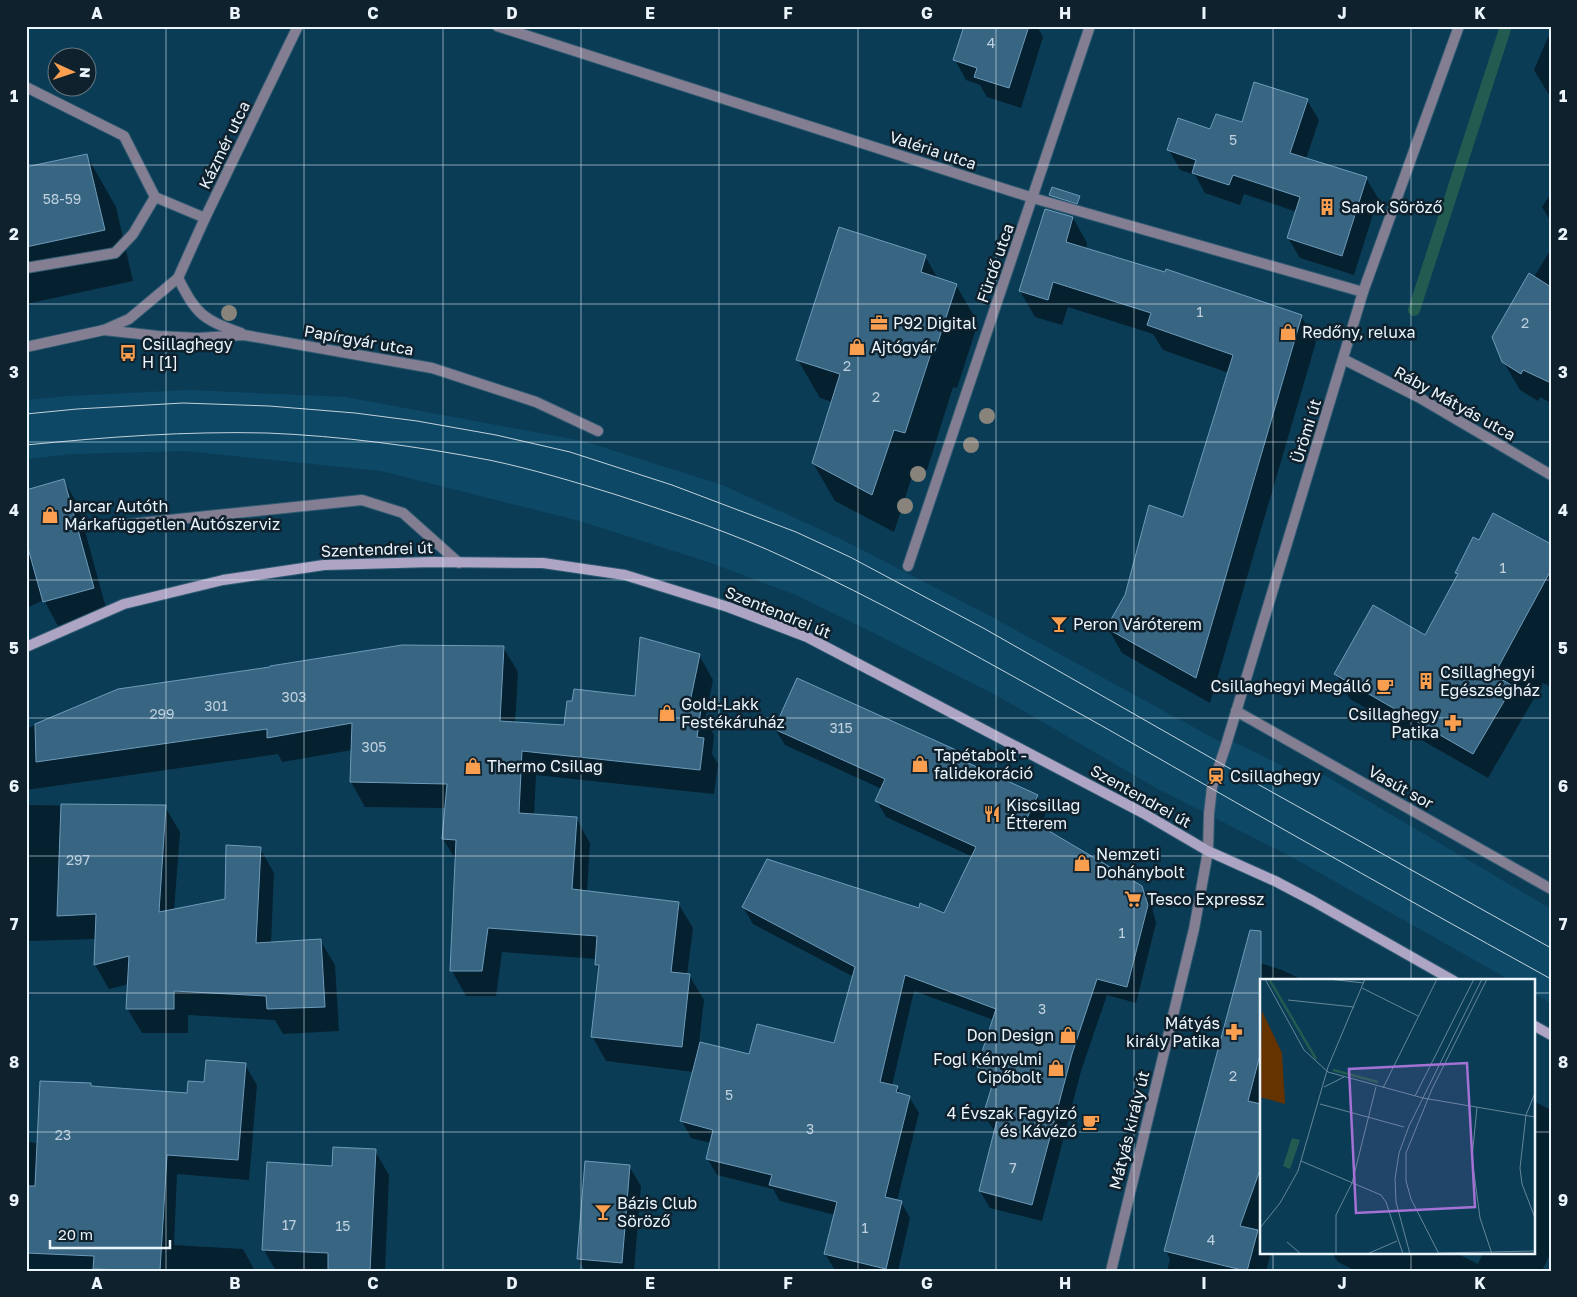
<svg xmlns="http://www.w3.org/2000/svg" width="1577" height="1297" font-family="'Golos Text',sans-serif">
	<rect width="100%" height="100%" fill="#0b3c56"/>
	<path fill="#0d4967" d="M189 390 345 397 583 441 722 485 839 538 992 617 1226 745 1228 739 1291 770 1307 782 1319 772 1551 909V1003L1533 993V981H1512L1288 855 1158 789 1003 699 876 634 796 595 711 563 580 521 381 471 185 451 72 454 26 459V400L69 396Z"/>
	<g fill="#0007">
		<path d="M965 26H1037L1043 37 1021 108 987 97 980 85 966 80 955 60Z"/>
		<path d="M1548 37 1551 39V98L1534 70Z"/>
		<path d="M1307 100 1319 120 1306 159 1366 178 1378 198 1354 275 1300 258 1288 238 1297 212 1244 194 1240 205 1205 193 1195 175 1180 170 1169 150 1211 130 1242 124Z"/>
		<path d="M87 156 116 207 133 281 26 304V169Z"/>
		<path d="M1551 193V222L1542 207Z"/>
		<path d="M1073 218 1087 243 1086 249 1301 316 1316 342 1210 703 1122 653 1108 628 1126 596 1184 519 1229 373 1163 350 1153 334 1068 307 1062 325 1035 317 1020 291Z"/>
		<path d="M1551 249V403L1540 397 1538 401 1520 390 1503 361 1534 277Z"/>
		<path d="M925 256 938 279 956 285 978 323 957 388 953 387 927 470 915 467 894 532 835 501 813 463 832 402 820 398 798 360Z"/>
		<path d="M64 481 78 505 107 612 58 626 44 600 26 608V491Z"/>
		<path d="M1480 542 1551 545V687L1543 683 1488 778 1350 699 1336 674 1425 636 1458 576 1456 573Z"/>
		<path d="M503 647 518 672 515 723 565 726 636 697 699 655 713 680 705 720 714 735 712 754 718 764 714 794 536 775 534 815 576 818 590 843 587 892 678 903 693 928 687 975H689L704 1000 699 1043 750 1055 835 1044 854 977 753 924 743 907 919 910 945 914 973 857 886 817 876 800 882 789 785 745 775 729 955 751 961 761 1037 796 1046 813 1040 826 1141 886 1151 903 1156 923 1136 1003 1107 995 1081 1071 1042 1221 990 1208 980 1191 995 1132 984 1115 994 1085 988 1083 978 1067 994 1020 914 991 892 1086 897 1087 901 1095 909 1097 919 1113 897 1201 901 1202 910 1218 898 1271H837L835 1270 825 1254 835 1215 780 1201 773 1189 717 1175 707 1158 711 1143 691 1138 682 1121 694 1072 606 1061 592 1036 600 971 596 965 597 959 502 952 496 996H466L452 971 457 862 443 839 446 808 365 807 351 782 352 750 282 762 278 754 26 790V729L118 691Z"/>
		<path d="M26 805 165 807 180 832 174 911 226 900 260 848 274 873 271 943 320 940 335 965 339 1031 283 1034 275 1020 188 1015V1033H142L127 1008 129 984 109 989 95 965 96 939 26 941Z"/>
		<path d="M1244 958 1282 970 1305 981H1261V1253H1271L1266 1271H1167L1170 1259 1166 1251Z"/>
		<path d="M245 1065 257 1085 249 1180 177 1174 174 1245 243 1249 255 1271H26V1142L38 1143 91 1087 188 1094 205 1084Z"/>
		<path d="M1533 1101 1551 1110V1252L1542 1271H1356L1338 1262 1332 1253H1456L1478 1264 1483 1253H1533Z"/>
		<path d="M375 1151 389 1175 385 1271H276L264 1250 334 1167Z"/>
		<path d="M629 1166 641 1186 634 1271H585L578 1259Z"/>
	</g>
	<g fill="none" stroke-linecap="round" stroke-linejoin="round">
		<path stroke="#225b50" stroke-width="12" d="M1414 310 1506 26"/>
	</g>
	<g fill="#386582" stroke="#6d9bba">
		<path d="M964 26H1029L1009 88 974 77 977 68 953 60Z"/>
		<path d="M1254 82 1308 99 1290 153 1367 177 1342 256 1287 238 1300 197 1233 175 1229 185 1192 173 1196 160 1167 150 1178 118 1210 129 1216 114 1242 122Z"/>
		<path d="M87 154 105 230 26 247V167Z"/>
		<path d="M1052 187 1080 196 1077 204 1049 195Z"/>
		<path d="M1045 209 1073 217 1066 242 1165 272 1166 269 1302 315 1196 678 1106 628 1125 595 1149 505 1183 517 1233 355 1147 325 1151 313 1053 282 1048 300 1019 291Z"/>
		<path d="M839 227 926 255 921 272 957 284 935 351 932 350 905 433 894 430 872 495 812 463 840 374 796 360Z"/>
		<path d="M1529 273 1551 287V383L1523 370 1521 374 1502 362 1492 337Z"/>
		<path d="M64 479 94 588 43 602 26 541V490Z"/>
		<path d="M1493 513 1551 544V570L1494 675 1513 686 1473 754 1334 674 1373 605 1425 635 1458 574 1455 573 1473 537 1479 540Z"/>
		<path d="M640 637 700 654 689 707 701 709 697 737 704 738 700 770 522 751 519 813 577 817 572 889 679 902 671 972 690 974 682 1047 591 1037 599 965H595L597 936 488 928 482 971H450L456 840 442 839 447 784 350 782 352 723 267 738V729L36 762 35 724 118 689 270 667V666L402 645 504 646 500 721 564 725 567 701H572L574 689 635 696Z"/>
		<path d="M797 678 956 750 953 756 1038 795 1027 818 1142 886 1148 905 1127 987 1097 979 1072 1054 1032 1205 979 1191 997 1120 983 1115 996 1073 977 1067 996 1009 905 975 880 1082 898 1086 896 1092 910 1096 885 1197 902 1201 886 1269 824 1254 837 1202 769 1185 772 1175 706 1159 713 1130 680 1121 700 1042 749 1054 757 1024 834 1043 855 967 742 907 767 859 919 908 920 903 944 913 976 847 875 801 885 779 774 729Z"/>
		<path d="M61 804 166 805 159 912 225 899 226 845 261 847 256 943 321 939 325 1007 267 1009 266 996 174 991V1009H126L129 956 94 965 96 914 57 916Z"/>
		<path d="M1250 930 1261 931V1051L1248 1101 1261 1104V1167L1240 1226 1258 1230 1247 1271H1246L1164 1251Z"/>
		<path d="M206 1060 246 1063 238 1160 167 1155 160 1271 93 1269 94 1256 26 1253V1186H35L40 1081 91 1083V1086L187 1093 188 1081 204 1082Z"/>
		<path d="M333 1147 376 1149 370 1271 328 1270V1253L262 1250 267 1162 332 1166Z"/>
		<path d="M585 1161 630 1165 622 1263 577 1259Z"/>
	</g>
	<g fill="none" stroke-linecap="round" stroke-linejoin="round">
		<g stroke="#2f5a71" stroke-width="12">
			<g id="service">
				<path d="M26 87 124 136 155 197 205 218"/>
				<path d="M26 268 115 253 133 234 155 197"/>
				<path d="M178 278C197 315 202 319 241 333"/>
				<path d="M104 330 158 336 198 338 244 335 432 368 536 402 598 431"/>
				<path d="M130 524 362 500 403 513 459 563"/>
			</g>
		</g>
		<g stroke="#2f5a71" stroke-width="12">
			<g id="minor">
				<path d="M497 26 1033 198 1363 292"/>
				<path d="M26 347 104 330 129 319 178 278 205 218 298 26"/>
				<path d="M1343 359 1420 398 1551 475"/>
				<path d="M908 566 1090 26"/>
				<path d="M1236 711 1551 889"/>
			</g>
		</g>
		<g stroke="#2f5a71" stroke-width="12">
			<path id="tertiary" d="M1111 1271 1194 929 1208 851 1209 814 1212 787 1226 745 1363 292 1459 26"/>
		</g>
		<g stroke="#2f5a71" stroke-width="12">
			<g id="secondary">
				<path d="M26 647 124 604 223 580 324 565 432 562 543 563 625 575 728 607 807 637 1143 813 1208 851 1275 881 1313 901 1454 981"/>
				<path d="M1533 1025 1551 1035"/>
			</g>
		</g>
		<use href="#service" stroke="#837e92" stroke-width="10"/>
		<use href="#minor" stroke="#837e92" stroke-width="10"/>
		<use href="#tertiary" stroke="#837e92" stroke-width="10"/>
		<use href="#secondary" stroke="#aea5c4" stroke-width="10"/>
		<g stroke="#c2d2dd" stroke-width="1">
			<path d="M26 414 77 409 183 403 269 406 355 413 417 421 496 435 570 452 672 485 796 532 850 557 985 629 1220 763 1551 948"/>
			<path d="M26 445C106 437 187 431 267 433 341 436 416 446 489 460 532 469 575 482 617 495 675 514 733 533 788 559 876 599 960 647 1045 694 1130 741 1213 790 1297 837 1382 885 1466 932 1551 979"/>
		</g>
	</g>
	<g fill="#88847b">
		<circle cx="229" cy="313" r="8"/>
		<circle cx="987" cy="416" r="8"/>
		<circle cx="971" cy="445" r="8"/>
		<circle cx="918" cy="474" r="8"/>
		<circle cx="905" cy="506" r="8"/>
	</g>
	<path fill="none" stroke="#ecf5fc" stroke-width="1" stroke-opacity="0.55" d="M166 26V1271M304 26V1271M443 26V1271M581 26V1271M719 26V1271M858 26V1271M996 26V1271M1134 26V1271M1273 26V981M1411 26V981M26 165H1551M26 304H1551M26 442H1551M26 580H1551M26 718H1551M26 856H1551M26 993H1261M1533 993H1551M26 1132H1261M1533 1132H1551M1273 1253V1271M1411 1253V1271"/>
	<defs>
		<g id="building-bare" transform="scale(1.35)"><path d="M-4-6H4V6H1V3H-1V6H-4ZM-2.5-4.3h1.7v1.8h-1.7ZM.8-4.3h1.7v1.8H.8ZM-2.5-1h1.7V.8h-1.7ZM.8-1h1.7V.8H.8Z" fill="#fa9f4f" stroke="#0e212d" stroke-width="2.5" paint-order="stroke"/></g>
		<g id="office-bare" transform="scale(1.35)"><path d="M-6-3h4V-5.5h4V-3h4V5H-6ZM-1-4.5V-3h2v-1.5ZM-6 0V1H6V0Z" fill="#fa9f4f" stroke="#0e212d" stroke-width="2.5" paint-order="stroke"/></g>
		<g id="shop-bare" transform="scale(1.35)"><path d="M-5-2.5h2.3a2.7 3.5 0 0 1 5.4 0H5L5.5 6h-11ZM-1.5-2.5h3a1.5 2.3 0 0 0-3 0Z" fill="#fa9f4f" stroke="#0e212d" stroke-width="2.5" paint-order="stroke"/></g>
		<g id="bus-bare" transform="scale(1.35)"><path d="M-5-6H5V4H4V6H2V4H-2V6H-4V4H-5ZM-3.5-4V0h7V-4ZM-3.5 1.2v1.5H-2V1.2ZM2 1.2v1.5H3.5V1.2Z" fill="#fa9f4f" stroke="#0e212d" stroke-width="2.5" paint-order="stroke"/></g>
		<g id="bar-bare" transform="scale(1.35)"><path d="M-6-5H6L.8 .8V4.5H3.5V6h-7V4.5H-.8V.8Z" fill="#fa9f4f" stroke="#0e212d" stroke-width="2.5" paint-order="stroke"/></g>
		<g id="cafe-bare" transform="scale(1.35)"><path d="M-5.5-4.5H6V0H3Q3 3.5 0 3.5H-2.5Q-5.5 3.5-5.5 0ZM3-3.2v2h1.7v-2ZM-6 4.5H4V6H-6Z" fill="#fa9f4f" stroke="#0e212d" stroke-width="2.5" paint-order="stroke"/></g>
		<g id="pharmacy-bare" transform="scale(1.35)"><path d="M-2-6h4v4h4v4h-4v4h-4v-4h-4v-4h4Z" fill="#fa9f4f" stroke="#0e212d" stroke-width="2.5" paint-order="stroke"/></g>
		<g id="station-bare" transform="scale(1.35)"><path d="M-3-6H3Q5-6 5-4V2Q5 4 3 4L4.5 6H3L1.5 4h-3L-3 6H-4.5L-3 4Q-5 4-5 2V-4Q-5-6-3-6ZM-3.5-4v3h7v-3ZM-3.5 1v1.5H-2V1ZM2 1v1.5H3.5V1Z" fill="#fa9f4f" stroke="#0e212d" stroke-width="2.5" paint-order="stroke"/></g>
		<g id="restaurant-bare" transform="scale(1.35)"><path d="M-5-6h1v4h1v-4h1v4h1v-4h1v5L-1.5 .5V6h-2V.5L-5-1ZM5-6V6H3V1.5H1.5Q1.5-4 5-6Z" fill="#fa9f4f" stroke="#0e212d" stroke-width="2.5" paint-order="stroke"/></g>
		<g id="supermarket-bare" transform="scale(1.35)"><path d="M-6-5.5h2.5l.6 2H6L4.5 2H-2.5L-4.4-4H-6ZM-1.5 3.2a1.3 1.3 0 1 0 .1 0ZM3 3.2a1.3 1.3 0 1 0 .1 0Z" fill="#fa9f4f" stroke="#0e212d" stroke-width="2.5" paint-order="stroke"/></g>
	</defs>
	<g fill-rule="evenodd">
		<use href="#building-bare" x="1327" y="207"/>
		<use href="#office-bare" x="879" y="323"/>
		<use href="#shop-bare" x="1288" y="332"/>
		<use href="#shop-bare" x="857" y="347"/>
		<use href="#bus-bare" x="128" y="353"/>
		<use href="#shop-bare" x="50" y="515"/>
		<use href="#bar-bare" x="1059" y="624"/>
		<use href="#building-bare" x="1426" y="681"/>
		<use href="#cafe-bare" x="1385" y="686"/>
		<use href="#shop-bare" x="667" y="713"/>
		<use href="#pharmacy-bare" x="1453" y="723"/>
		<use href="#shop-bare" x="920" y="764"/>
		<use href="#shop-bare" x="473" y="766"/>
		<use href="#station-bare" x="1216" y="776"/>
		<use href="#restaurant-bare" x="992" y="814"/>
		<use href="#shop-bare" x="1082" y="863"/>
		<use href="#supermarket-bare" x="1133" y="899"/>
		<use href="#pharmacy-bare" x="1234" y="1032"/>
		<use href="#shop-bare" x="1068" y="1035"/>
		<use href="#shop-bare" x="1056" y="1068"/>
		<use href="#cafe-bare" x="1091" y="1122"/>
		<use href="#bar-bare" x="603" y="1212"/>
	</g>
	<g text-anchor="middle" stroke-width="5" stroke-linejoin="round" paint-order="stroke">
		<g font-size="14" fill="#bfd1de">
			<text x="991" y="48">4</text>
			<text x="1233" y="145">5</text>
			<text x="62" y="204">58-59</text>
			<text x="1200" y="317">1</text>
			<text x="1525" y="328">2</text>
			<text x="847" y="371">2</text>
			<text x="876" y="402">2</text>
			<text x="1503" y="573">1</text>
			<text x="294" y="702">303</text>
			<text x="216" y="711">301</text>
			<text x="162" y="719">299</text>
			<text x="841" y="733">315</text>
			<text x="374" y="752">305</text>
			<text x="78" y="865">297</text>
			<text x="1122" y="938">1</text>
			<text x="1042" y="1014">3</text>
			<text x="1233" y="1081">2</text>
			<text x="729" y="1100">5</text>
			<text x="810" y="1134">3</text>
			<text x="63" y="1140">23</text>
			<text x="1013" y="1173">7</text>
			<text x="289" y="1230">17</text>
			<text x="343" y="1231">15</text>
			<text x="865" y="1233">1</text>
			<text x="1211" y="1245">4</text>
		</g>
		<g font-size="16" fill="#ecf5fc" stroke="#0e212d">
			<text transform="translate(224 145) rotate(-64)" y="6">Kázmér utca</text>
			<text transform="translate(933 150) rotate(18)" y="6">Valéria utca</text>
			<text transform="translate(995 263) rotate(-71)" y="6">Fürdő utca</text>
			<text transform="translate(359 340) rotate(10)" y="6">Papírgyár utca</text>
			<text transform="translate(1455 403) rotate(29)" y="6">Ráby Mátyás utca</text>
			<text transform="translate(1306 431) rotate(-73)" y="6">Ürömi út</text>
			<text transform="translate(377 549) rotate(-2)" y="6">Szentendrei út</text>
			<text transform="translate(778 612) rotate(22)" y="6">Szentendrei út</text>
			<text transform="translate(1401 787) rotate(29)" y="6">Vasút sor</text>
			<text transform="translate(1141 796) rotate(29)" y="6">Szentendrei út</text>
			<text transform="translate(1129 1130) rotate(-76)" y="6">Mátyás király út</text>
		</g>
		<g font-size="16" fill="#ecf5fc" stroke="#0e212d" text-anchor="start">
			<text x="1341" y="213">Sarok Söröző</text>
			<text x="893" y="329">P92 Digital</text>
			<text x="1302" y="338">Redőny, reluxa</text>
			<text x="142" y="350">Csillaghegy<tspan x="142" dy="18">H [1]</tspan></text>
			<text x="871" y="353">Ajtógyár</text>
			<text x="64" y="512">Jarcar Autóth<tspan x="64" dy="18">Márkafüggetlen Autószerviz</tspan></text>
			<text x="1073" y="630">Peron Váróterem</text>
			<text x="1440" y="678">Csillaghegyi<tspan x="1440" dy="18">Egészségház</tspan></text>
			<text x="1371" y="692" text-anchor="end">Csillaghegyi Megálló</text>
			<text x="681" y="710">Gold-Lakk<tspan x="681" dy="18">Festékáruház</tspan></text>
			<text x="1439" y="720" text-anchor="end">Csillaghegy<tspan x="1439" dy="18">Patika</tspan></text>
			<text x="934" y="761">Tapétabolt -<tspan x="934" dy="18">falidekoráció</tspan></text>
			<text x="487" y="772">Thermo Csillag</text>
			<text x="1230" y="782">Csillaghegy</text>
			<text x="1006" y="811">Kiscsillag<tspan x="1006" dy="18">Étterem</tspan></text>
			<text x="1096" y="860">Nemzeti<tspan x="1096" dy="18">Dohánybolt</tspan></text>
			<text x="1147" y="905">Tesco Expressz</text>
			<text x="1220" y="1029" text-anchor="end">Mátyás<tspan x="1220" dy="18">király Patika</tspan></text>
			<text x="1054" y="1041" text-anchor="end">Don Design</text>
			<text x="1042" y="1065" text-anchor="end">Fogl Kényelmi<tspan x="1042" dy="18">Cipőbolt</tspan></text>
			<text x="1077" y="1119" text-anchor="end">4 Évszak Fagyizó<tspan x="1077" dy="18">és Kávézó</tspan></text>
			<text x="617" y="1209">Bázis Club<tspan x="617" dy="18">Söröző</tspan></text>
		</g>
	</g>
	<g transform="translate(1260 979)">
		<rect width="275" height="275" fill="#0b3c56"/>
		<path d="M2 32 22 74 25 125 0 118Z" fill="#653300"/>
		<path d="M32 159 40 161 30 190 23 187Z" fill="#225b50"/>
		<path fill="none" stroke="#225b50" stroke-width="2.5" d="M9 0 56 80M73 91 118 103"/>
		<path fill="none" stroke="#658698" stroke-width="1" d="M5 0 44 71 68 93 163 119 275 138M68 0 104 4M102 9 158 37M28 21 94 28M64 108 84 98M123 109 177 0M275 114 266 136 260 189 262 205 275 239M155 117 214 0M60 125 144 148M217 128 212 179 220 239 232 275M41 182 121 216 126 223 143 275M0 249 20 224 38 192 68 88 105 0M27 263 41 275M178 274 275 272M76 275V236L92 204 116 108M107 275 137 262M150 275 136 223 135 200 139 174 149 147 222 0M179 275 151 220 146 202V174L172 110 227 0"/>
		<path fill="#a372d4" fill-opacity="0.15" stroke="#a372d4" stroke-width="2.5" d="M207 84 215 228 96 234 89 90Z"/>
		<rect width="275" height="275" fill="none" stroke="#ecf5fc" stroke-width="2.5"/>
	</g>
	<rect width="1577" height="1297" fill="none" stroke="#0e212d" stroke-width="55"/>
	<g transform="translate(72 72) rotate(93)"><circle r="24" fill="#0e212d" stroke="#677680"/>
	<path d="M0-4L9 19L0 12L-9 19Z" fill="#fa9f4f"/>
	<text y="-8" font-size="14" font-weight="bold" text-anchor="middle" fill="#ecf5fc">N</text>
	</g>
	<path d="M50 1240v8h120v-8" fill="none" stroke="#ecf5fc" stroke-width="2.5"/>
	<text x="58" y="1240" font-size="15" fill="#ecf5fc" stroke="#0e212d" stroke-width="4" paint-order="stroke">20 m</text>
	<rect x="28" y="28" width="1522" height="1242" fill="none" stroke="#ecf5fc" stroke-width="2"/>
	<g font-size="16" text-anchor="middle" font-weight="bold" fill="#ecf5fc">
		<text x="97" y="19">A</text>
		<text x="235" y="19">B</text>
		<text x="373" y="19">C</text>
		<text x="512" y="19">D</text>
		<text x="650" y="19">E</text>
		<text x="788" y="19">F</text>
		<text x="927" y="19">G</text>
		<text x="1065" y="19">H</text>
		<text x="1204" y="19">I</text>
		<text x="1342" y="19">J</text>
		<text x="1480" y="19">K</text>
		<text x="14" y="102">1</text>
		<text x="1563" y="102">1</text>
		<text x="14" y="240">2</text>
		<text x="1563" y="240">2</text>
		<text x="14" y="378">3</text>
		<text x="1563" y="378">3</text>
		<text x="14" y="516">4</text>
		<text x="1563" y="516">4</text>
		<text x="14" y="654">5</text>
		<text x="1563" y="654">5</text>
		<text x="14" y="792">6</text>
		<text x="1563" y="792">6</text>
		<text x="14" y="930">7</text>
		<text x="1563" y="930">7</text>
		<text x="14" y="1068">8</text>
		<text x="1563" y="1068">8</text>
		<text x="14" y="1206">9</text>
		<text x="1563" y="1206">9</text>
		<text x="97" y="1289">A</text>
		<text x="235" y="1289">B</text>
		<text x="373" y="1289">C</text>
		<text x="512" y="1289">D</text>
		<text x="650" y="1289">E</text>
		<text x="788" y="1289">F</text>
		<text x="927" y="1289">G</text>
		<text x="1065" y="1289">H</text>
		<text x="1204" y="1289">I</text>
		<text x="1342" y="1289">J</text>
		<text x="1480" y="1289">K</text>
	</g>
</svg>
